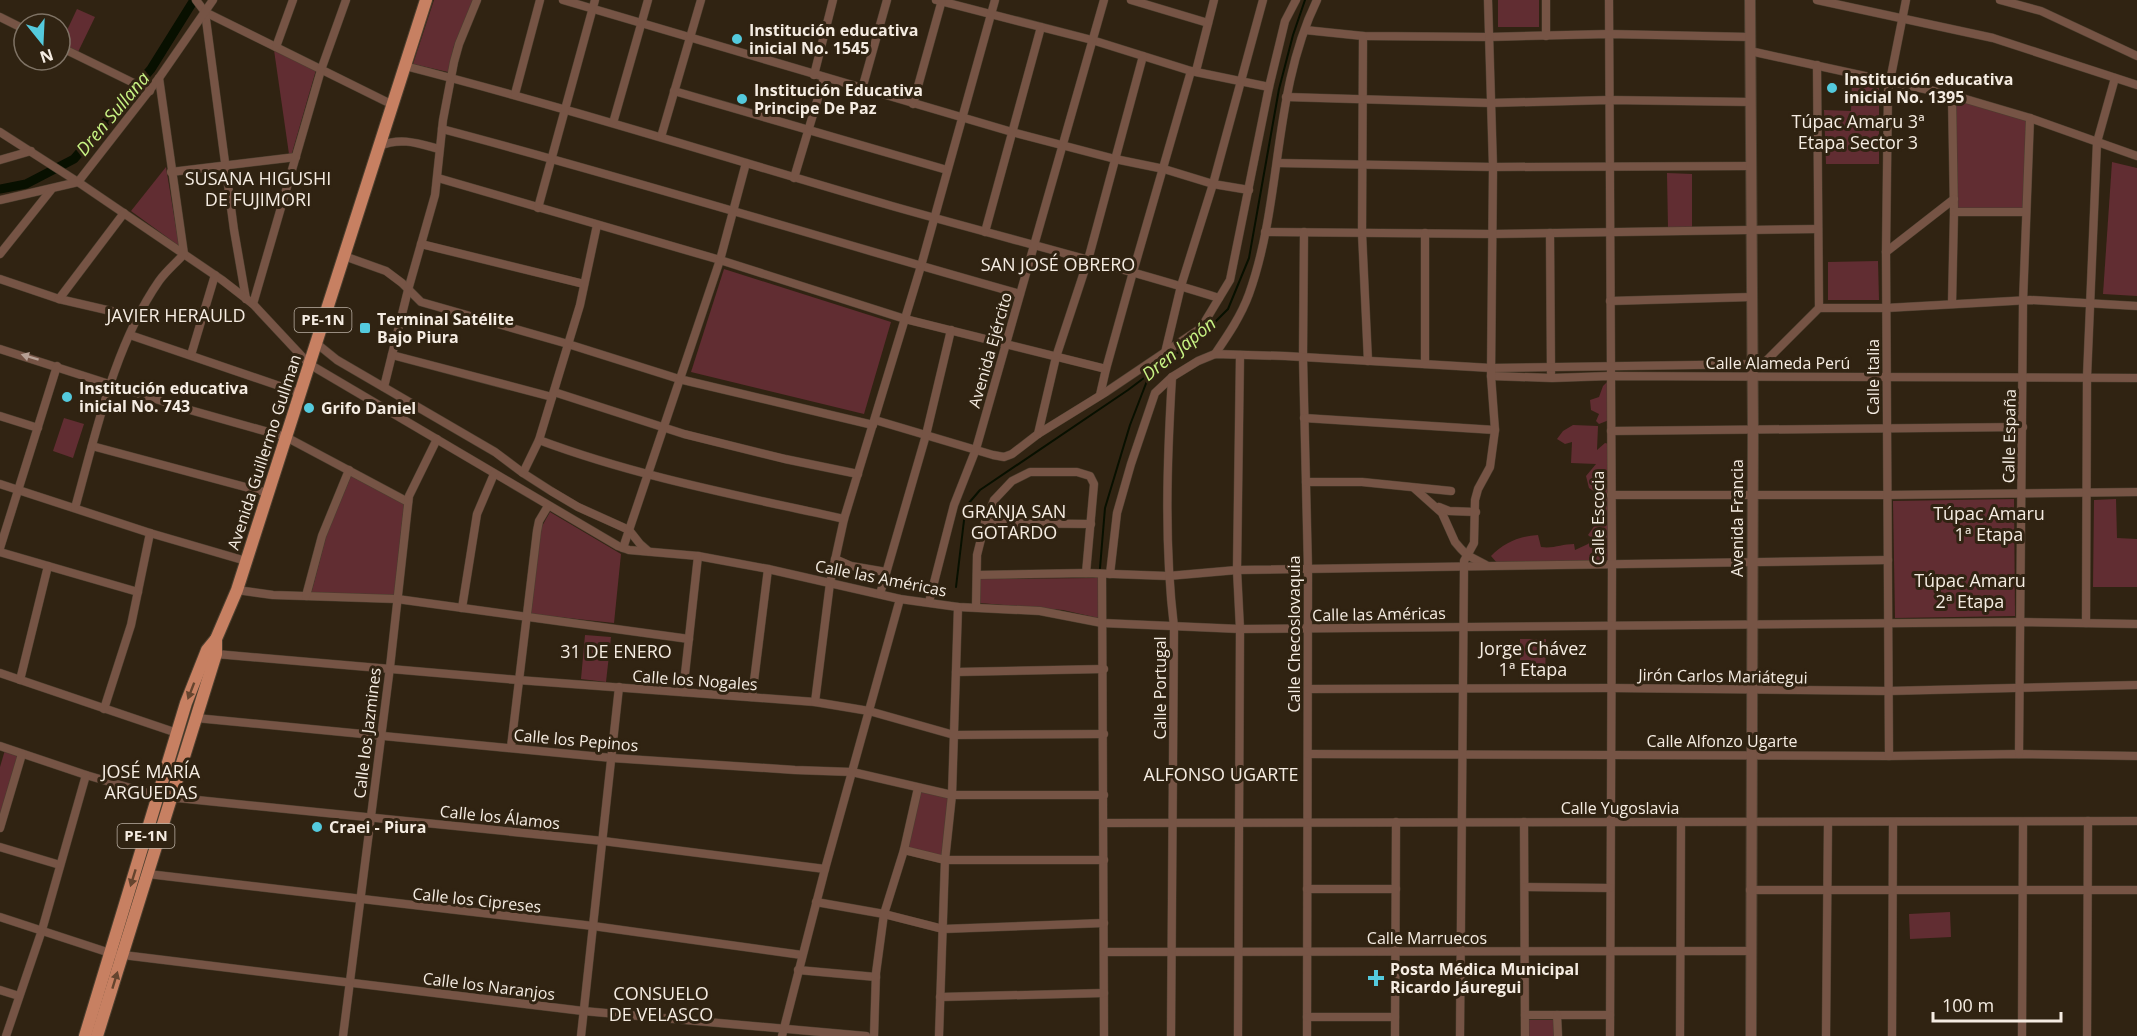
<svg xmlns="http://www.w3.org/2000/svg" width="2137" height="1036" font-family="'Open Sans',sans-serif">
	<rect width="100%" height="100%" fill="#302312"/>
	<g fill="#612d32">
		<path d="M434 0H473L454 46 448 72 413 64Z"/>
		<rect x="1498" y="0" width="41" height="27"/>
		<path d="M77 9 95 17 78 52 61 43Z"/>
		<path d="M274 50 316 70 292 153 289 154Z"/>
		<path d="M1852 78 1879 86V164H1826L1824 110 1851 111Z"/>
		<path d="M1955 99 2028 120 2023 209H1958Z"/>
		<path d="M2112 162 2137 168V296L2103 294Z"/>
		<path d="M166 167 179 246 131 211Z"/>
		<path d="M1667 173 1692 174V228H1668Z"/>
		<path d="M1878 261 1879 300H1828V262Z"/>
		<path d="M724 269 891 322 864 414 691 372Z"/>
		<path d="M1608 381 1609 420 1599 424 1596 421 1599 414 1591 410 1590 400 1599 397 1603 386Z"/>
		<path d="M64 418 84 424 73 458 53 451Z"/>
		<path d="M1573 425 1598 426 1597 450 1605 443 1609 444 1612 564 1497 563 1491 556C1504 543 1519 536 1538 535L1541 547C1553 549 1562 544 1574 544L1575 550 1588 544 1593 539 1588 535 1595 525 1593 516 1598 494 1589 488 1586 476 1596 464 1571 463 1572 442 1565 444 1557 439 1563 431Z"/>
		<path d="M351 476 404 504 394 596 311 594 327 533Z"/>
		<path d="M2014 499 2015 616 1895 618 1893 501Z"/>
		<path d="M2116 499 2117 538 2137 539V587H2093L2094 500Z"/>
		<path d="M550 512 621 554 614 623 531 614 541 528Z"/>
		<path d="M1099 578 1098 618 1063 610 980 603V579Z"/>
		<path d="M585 635 611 637 606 682 581 679Z"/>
		<path d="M1520 639H1546L1545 679H1520Z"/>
		<path d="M5 750 20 755 0 821V767Z"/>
		<path d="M919 790 950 796 943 857 906 849Z"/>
		<path d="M1950 912 1951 937 1910 939 1909 914Z"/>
		<rect x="1528" y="1020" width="28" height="16"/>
	</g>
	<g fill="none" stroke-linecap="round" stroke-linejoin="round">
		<g stroke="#081000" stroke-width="2">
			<path d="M1100 568 1105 508 1130 425 1150 373"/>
			<path d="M956 587 965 512 968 504 980 490 1128 390 1205 332 1228 309 1249 258 1279 89 1293 35 1305 0"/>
		</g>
		<path stroke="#081000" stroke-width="9" d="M0 189 26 184 74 159 151 69 194 0"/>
		<g stroke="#4c3f2f" stroke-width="9">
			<g id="minor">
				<path d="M196 0 205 12 393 105"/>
				<path d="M563 0 1012 132 1115 159 1164 169 1213 184 1249 190"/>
				<path d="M936 0 1092 40 1191 71 1269 87"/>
				<path d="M1131 0 1208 23"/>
				<path d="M1546 0V36"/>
				<path d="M1609 0 1612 564 1610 1036"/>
				<path d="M1817 0 1993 38 2137 85"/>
				<path d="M2000 0 2041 11 2137 56"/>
				<path d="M205 12 234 230 246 299"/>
				<path d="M0 17 24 29"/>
				<path d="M1305 30 1363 36 1488 37 1609 34 1750 37"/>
				<path d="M1363 36 1362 233 1368 361"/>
				<path d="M60 47 150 91"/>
				<path d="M276 47 293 0"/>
				<path d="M1750 51 1952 95 2030 118 2137 156"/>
				<path d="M405 66C569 108 730 159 892 206 1001 237 1111 264 1219 298"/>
				<path d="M1196 71 1214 0"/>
				<path d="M814 75 833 0"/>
				<path d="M862 89 887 0"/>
				<path d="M674 91 947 170"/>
				<path d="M515 94 540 0"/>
				<path d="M1952 95 1954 212 1952 304"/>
				<path d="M1286 97 1490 103 1609 100 1751 102"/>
				<path d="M913 104 942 0"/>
				<path d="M613 123 648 0"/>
				<path d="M442 129C636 180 827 240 1020 294"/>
				<path d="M0 132 78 182 222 280 253 304 309 364 618 546 629 550 698 556 768 569 900 599 958 607 1040 611 1102 623 1240 629 2021 622 2137 624"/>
				<path d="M661 137 701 0"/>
				<path d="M379 146C401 137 417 143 439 149"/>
				<path d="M0 160 31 151"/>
				<path d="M1277 163 1493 167 1751 166"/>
				<path d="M171 172 296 157"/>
				<path d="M438 178 720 260 905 319 1106 369"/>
				<path d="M794 178 824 78"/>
				<path d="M0 200 78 182 159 78 213 0"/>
				<path d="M538 208 595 0"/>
				<path d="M1954 212H2026"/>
				<path d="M985 232 1041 27"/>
				<path d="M1265 232 1492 234 1818 229"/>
				<path d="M1304 232 1303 357 1308 569 1307 1036"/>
				<path d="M1550 233 1551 373"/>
				<path d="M421 244 584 284"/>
				<path d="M1886 252 1954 199"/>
				<path d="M0 254 51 190"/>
				<path d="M344 256 386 271 402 283 421 302 568 344 679 379 873 425"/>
				<path d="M0 279 59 299 137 317"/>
				<path d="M59 299 124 213"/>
				<path d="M1610 301 1752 297"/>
				<path d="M253 304 321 70 346 0"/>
				<path d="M1819 308H1886L2030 300 2137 306"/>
				<path d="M130 335 300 393"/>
				<path d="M316 343 337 360 495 452 523 473 551 491 578 507 629 530 640 544 648 551"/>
				<path d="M0 349 190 410 286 437 408 502"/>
				<path d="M1165 353 1181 286 1213 184 1263 0"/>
				<path d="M1215 354C1228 335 1241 316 1249 294 1283 199 1272 92 1317 0"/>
				<path d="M191 355 215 275"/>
				<path d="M392 355 552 397"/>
				<path d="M1425 364V233"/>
				<path d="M1761 366 1819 308 1817 65"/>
				<path d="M1491 376 1552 378 1610 376 2137 378"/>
				<path d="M384 387 408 290 435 195 443 120 454 62 459 44 477 0"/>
				<path d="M554 392 684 434 785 459 858 474"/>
				<path d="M1100 395 1106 369 1133 272 1191 71"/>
				<path d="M0 416 38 428"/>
				<path d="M1304 418 1495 430"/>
				<path d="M875 420 993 455 1004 457 1012 454 1038 434 1106 392 1201 328 1230 280 1269 87 1285 21 1296 0"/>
				<path d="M1611 431 2023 427"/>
				<path d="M1038 434 1056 357 1088 260 1143 56"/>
				<path d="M539 440C638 477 741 496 844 519"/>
				<path d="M92 446 268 493"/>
				<path d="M523 473 539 440 580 305 597 225"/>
				<path d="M1306 482H1362L1451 491"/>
				<path d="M0 484 150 533 246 561"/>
				<path d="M1414 488 1442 513 1455 542 1461 549 1467 555 1486 565"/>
				<path d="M1611 495H1887L2137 492"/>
				<path d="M1439 507 1449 511 1476 512"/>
				<path d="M75 508C96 433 114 346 159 281 166 271 176 263 184 254L159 78"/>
				<path d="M985 523 1091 524"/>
				<path d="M0 548 57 366"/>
				<path d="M623 548 720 260 746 163"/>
				<path d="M0 552 138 592"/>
				<path d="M835 559 851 566 886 572"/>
				<path d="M1102 574 1104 1036"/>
				<path d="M1110 574 1117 513 1131 464 1155 393 1172 377 1198 361 1215 354 1285 356 1491 368 1763 364"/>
				<path d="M977 575 1086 573 1168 576 1237 570 1888 560"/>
				<path d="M237 590 273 595 397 599 689 639"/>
				<path d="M880 594 926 435 951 330"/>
				<path d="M306 596 322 536 349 470"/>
				<path d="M929 602 954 505 976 449 1104 0"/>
				<path d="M976 607 977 555 985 523 994 500 1012 481 1030 472H1077L1090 476 1094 484 1086 573"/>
				<path d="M462 608 477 514 494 474"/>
				<path d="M2086 623 2087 377 2097 142 2115 78"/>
				<path d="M216 654 518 680 815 702 869 711 954 735 1104 734"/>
				<path d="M956 672 1104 669"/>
				<path d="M0 673 177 733"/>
				<path d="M20 680 48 566"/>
				<path d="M1308 689 1611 688 1888 691 2137 685"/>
				<path d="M683 692 698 556"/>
				<path d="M752 697 768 569"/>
				<path d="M815 702 830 583 844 519 921 266 995 0"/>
				<path d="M104 709 131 625 150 533"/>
				<path d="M196 718 612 758 795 770 852 772 952 795H1104"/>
				<path d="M0 746 86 775 158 796 603 841 825 869"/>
				<path d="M511 747 537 531 539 521 548 506"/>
				<path d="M1308 754 1889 756 2019 754 2137 756"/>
				<path d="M2019 754 2023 302 2030 118"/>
				<path d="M1889 756 1886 252 1888 91 1906 0"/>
				<path d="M1524 822 1525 1036"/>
				<path d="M1104 823 2137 821"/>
				<path d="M0 828 22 754"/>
				<path d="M0 847 60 865"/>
				<path d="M904 850 945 860H1104"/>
				<path d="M148 874 593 926 802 955"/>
				<path d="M1525 887 1610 888"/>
				<path d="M1307 889H1396"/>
				<path d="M1750 890H2137"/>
				<path d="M816 902 884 914 943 929 1104 923"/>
				<path d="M0 917 110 953 123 955 583 1011 866 1036"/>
				<path d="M1104 952 1750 951"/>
				<path d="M798 970 876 977"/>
				<path d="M0 990 19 996"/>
				<path d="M940 997 1104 993"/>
				<path d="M1525 1015H1610"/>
				<path d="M1557 1015 1558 1036"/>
				<path d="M1307 1017H1395"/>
				<path d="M6 1036 42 930 86 775"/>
				<path d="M343 1036 390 667 409 496 437 439"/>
				<path d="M581 1036 619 687"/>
				<path d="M782 1036 825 869 900 599"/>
				<path d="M874 1036 876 973 884 914 904 850 918 788"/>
				<path d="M939 1036 945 860 952 795 958 607"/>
				<path d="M1171 1036 1174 627C1164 544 1167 461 1172 377"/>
				<path d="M1238 1036 1240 629 1237 570 1240 355"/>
				<path d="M1395 1036 1396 822"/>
				<path d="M1460 1036 1464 566V561L1474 543 1475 500 1478 489 1490 467 1495 430 1491 376 1493 167 1488 0"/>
				<path d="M1680 1036 1681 822"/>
				<path d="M1826 1036 1828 822"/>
				<path d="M1892 1036 1893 822"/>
				<path d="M2022 1036 2023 822"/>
				<path d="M2087 1036 2088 821"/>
			</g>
		</g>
		<g stroke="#4c3f2f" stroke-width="12">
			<path id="tertiary" d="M1750 0 1753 430 1751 1036"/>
		</g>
		<g stroke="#4c3f2f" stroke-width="14">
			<g id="primary">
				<path d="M85 1036 186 703 207 650 216 639 237 590 426 0"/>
				<path d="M97 1036 216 654V639"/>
			</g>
		</g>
		<use href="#minor" stroke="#765445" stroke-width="8"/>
		<use href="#tertiary" stroke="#765445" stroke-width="10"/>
		<use href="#primary" stroke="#c78062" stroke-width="12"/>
	</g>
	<defs><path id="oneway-solid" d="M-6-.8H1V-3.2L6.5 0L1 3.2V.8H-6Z" transform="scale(1.5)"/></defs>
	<use fill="#b6a094" href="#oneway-solid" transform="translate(30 357) rotate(-163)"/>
	<g fill="#65442e">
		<use href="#oneway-solid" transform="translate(191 691) rotate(111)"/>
		<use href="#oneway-solid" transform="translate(133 878) rotate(107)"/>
		<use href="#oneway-solid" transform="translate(115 980) rotate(-73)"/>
	</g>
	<g fill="#54cadd" stroke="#302312" stroke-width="2">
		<circle cx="737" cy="39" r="6"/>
		<circle cx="1832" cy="88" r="6"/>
		<circle cx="742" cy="99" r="6"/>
		<rect x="359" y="322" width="12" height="12" rx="3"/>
		<circle cx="67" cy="397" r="6"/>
		<circle cx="309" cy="408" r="6"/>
		<circle cx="317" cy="827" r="6"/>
		<path d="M1373 969h6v6h6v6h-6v6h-6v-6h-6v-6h6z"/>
	</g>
	<g text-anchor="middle" stroke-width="6" stroke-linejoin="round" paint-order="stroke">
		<g fill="#302312" stroke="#bab0a4" stroke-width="1.5">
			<rect x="294.5" y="308" width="57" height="24" rx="4.5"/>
			<rect x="117.5" y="824" width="57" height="24" rx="4.5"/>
		</g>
		<g font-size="15" font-weight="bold" fill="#f5ece2">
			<text x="323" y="325">PE-1N</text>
			<text x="146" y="841">PE-1N</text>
		</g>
		<g font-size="16" font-weight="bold" fill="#f5ece2" stroke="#302312" text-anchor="start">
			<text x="749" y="36">Institución educativa<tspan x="749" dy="18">inicial No. 1545</tspan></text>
			<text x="1844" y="85">Institución educativa<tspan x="1844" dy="18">inicial No. 1395</tspan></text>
			<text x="754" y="96">Institución Educativa<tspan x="754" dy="18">Principe De Paz</tspan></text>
			<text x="377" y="325">Terminal Satélite<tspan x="377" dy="18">Bajo Piura</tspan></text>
			<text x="79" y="394">Institución educativa<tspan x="79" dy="18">inicial No. 743</tspan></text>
			<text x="321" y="414">Grifo Daniel</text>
			<text x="329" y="833">Craei - Piura</text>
			<text x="1390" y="975">Posta Médica Municipal<tspan x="1390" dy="18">Ricardo Jáuregui</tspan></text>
		</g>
		<g font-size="16" fill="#f5ece2" stroke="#302312">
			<text transform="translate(990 350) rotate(-74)" y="6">Avenida Ejército</text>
			<text x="1778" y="369">Calle Alameda Perú</text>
			<text transform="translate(1873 377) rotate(-90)" y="6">Calle Italia</text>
			<text transform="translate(2009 436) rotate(-89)" y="6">Calle España</text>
			<text transform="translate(264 452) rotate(-72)" y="6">Avenida Guillermo Gullman</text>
			<text transform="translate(1598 518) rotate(-90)" y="6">Calle Escocia</text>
			<text transform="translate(1737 518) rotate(-90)" y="6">Avenida Francia</text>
			<text transform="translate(881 578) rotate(11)" y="6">Calle las Américas</text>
			<text transform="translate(1379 614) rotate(-1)" y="6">Calle las Américas</text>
			<text transform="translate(1294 634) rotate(-90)" y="6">Calle Checoslovaquia</text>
			<text transform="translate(1723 676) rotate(1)" y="6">Jirón Carlos Mariátegui</text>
			<text transform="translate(695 680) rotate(4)" y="6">Calle los Nogales</text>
			<text transform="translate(1160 688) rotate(-90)" y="6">Calle Portugal</text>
			<text transform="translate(367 733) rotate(-83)" y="6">Calle los Jazmines</text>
			<text transform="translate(576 740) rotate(5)" y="6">Calle los Pepinos</text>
			<text x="1722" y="747">Calle Alfonzo Ugarte</text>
			<text x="1620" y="814">Calle Yugoslavia</text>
			<text transform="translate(500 817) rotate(6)" y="6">Calle los Álamos</text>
			<text transform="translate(477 900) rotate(6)" y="6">Calle los Cipreses</text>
			<text x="1427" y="944">Calle Marruecos</text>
			<text transform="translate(489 986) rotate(7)" y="6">Calle los Naranjos</text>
		</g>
		<g font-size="18" font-style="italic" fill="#c8f384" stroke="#302312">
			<text transform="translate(113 114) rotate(-50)" y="6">Dren Sullana</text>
			<text transform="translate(1179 349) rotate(-39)" y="6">Dren Japón</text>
		</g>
		<g font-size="18" fill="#f5ece2" stroke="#302312">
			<text x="1858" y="128">Túpac Amaru 3ª<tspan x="1858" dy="21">Etapa Sector 3</tspan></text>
			<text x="258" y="185">SUSANA HIGUSHI<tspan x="258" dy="21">DE FUJIMORI</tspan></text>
			<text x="1058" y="271">SAN JOSÉ OBRERO</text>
			<text x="176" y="322">JAVIER HERAULD</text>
			<text x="1014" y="518">GRANJA SAN<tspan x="1014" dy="21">GOTARDO</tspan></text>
			<text x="1989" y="520">Túpac Amaru<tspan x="1989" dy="21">1ª Etapa</tspan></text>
			<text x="1970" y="587">Túpac Amaru<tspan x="1970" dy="21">2ª Etapa</tspan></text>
			<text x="1533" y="655">Jorge Chávez<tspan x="1533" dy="21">1ª Etapa</tspan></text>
			<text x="616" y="658">31 DE ENERO</text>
			<text x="151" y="778">JOSÉ MARÍA<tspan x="151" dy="21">ARGUEDAS</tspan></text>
			<text x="1221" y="781">ALFONSO UGARTE</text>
			<text x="661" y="1000">CONSUELO<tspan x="661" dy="21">DE VELASCO</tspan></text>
		</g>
	</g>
	<g transform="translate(42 42) rotate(162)"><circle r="28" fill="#302312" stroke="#7f7365" stroke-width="1.5"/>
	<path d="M0-4.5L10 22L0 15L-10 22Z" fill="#54cadd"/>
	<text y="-9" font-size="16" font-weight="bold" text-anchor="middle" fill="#f5ece2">N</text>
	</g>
	<path d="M1933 1012v9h128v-9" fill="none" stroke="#f5ece2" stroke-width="3"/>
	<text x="1942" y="1012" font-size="18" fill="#f5ece2" stroke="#302312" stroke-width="4.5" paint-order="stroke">100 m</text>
</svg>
